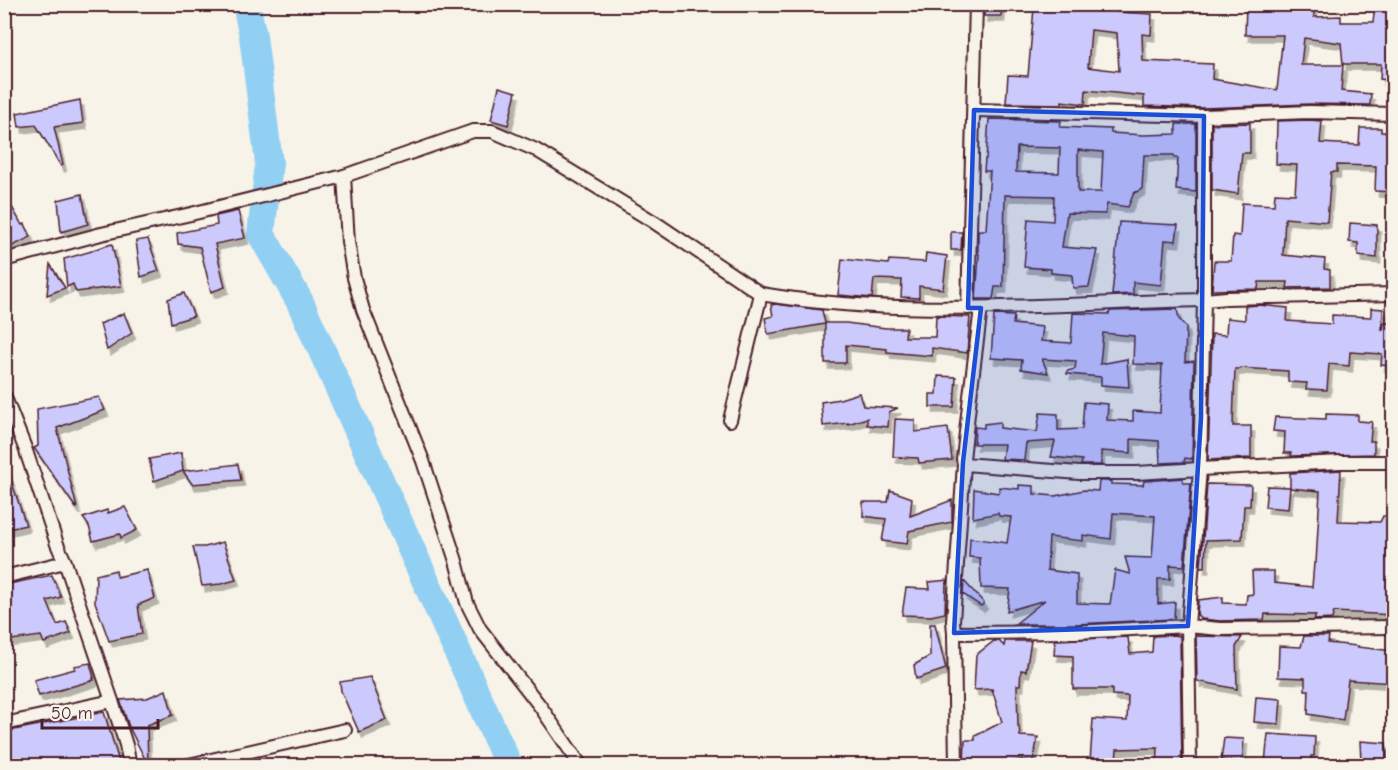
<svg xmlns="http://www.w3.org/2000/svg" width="1398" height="770" font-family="'Comic Neue',sans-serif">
	<defs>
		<filter id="shadow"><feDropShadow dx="3.5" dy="6" stdDeviation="0" flood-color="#0004"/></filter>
	</defs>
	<rect width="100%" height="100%" fill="#f7f3e8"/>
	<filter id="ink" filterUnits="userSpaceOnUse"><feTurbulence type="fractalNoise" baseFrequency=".0167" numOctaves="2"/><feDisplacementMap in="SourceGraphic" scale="12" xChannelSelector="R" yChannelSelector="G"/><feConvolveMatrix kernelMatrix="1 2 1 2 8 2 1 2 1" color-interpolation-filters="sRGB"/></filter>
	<g filter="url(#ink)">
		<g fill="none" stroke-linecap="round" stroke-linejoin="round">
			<path stroke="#92d0f3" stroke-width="28" d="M246 4 253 36 269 163 261 234 300 302 509 766"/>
		</g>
		<g fill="#ccc9fc" stroke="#4a1f2b" stroke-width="1.5" fill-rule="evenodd" filter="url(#shadow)">
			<path d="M984 4H1002L1001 16H984Z"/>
			<path d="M1064 4H1118L1117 12 1152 14 1151 35 1142 34 1143 61 1213 64 1212 79 1277 90 1283 35H1245L1246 4H1314V17L1341 16V22H1373L1375 4H1394V81L1380 79 1381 64H1343L1341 43 1304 38 1301 65H1343L1341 91 1371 94 1370 105 1309 104 1204 108 1144 106V96L1086 90 1085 104 1062 101V104L1006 103 1008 75 1028 76 1034 8 1064 9ZM1091 30 1117 33 1119 71 1088 67Z"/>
			<path d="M499 87 516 92 508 125 491 120Z"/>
			<path d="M80 100 83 123 54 127 63 165 61 166 36 125 19 127 17 113Z"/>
			<path d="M989 119 1061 121 1060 127 1111 129V133L1144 135 1176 134V124H1196V192L1176 190 1178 158H1174V155H1144L1142 189 1134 193 1128 207 1107 204 1105 214 1067 213 1062 247 1097 250 1089 287 1073 288 1072 275 1051 273V269L1024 267 1028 219 1053 221 1054 196 1005 195 1003 287H995L993 299H976L979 254H978V233L979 230H986L990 171H984L985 159H986ZM1017 147 1060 148 1059 173 1016 172ZM1078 150 1103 152 1101 192H1078Z"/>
			<path d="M1309 120 1322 121 1320 143 1359 145 1360 128H1381V132H1394V192L1375 191 1376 166 1337 165V172H1331L1327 222 1285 218 1283 255 1325 259 1324 269 1330 270V287L1287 288 1288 282H1259L1258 289 1212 290 1214 261H1231L1233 235 1240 236 1242 203 1274 205 1275 193 1295 194 1297 165 1276 164 1277 121Z"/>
			<path d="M1250 123V153H1242L1238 194 1212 190V124Z"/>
			<path d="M4 193 22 225 25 224 31 237 4 250Z"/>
			<path d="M82 194 88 224 61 232 58 200Z"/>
			<path d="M238 211 245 238 215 244 225 287 211 292 200 247 178 244 177 233 217 225 216 216Z"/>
			<path d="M1119 222 1178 225 1176 241 1165 240 1161 285 1133 282V294L1112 295Z"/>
			<path d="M1350 223 1377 225V258L1358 256V243L1349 242Z"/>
			<path d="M951 232H962L961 250H951Z"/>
			<path d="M148 239 159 271 141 277 136 241Z"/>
			<path d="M112 244 121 286 76 292 73 284 67 287 64 259 92 251V250Z"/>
			<path d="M926 253 947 256 943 289 919 286V298L901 297 902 280 874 279 872 298 838 295 842 259 888 264 889 260 925 262Z"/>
			<path d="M50 264 65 288 47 295Z"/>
			<path d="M184 293 194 316 171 323 168 299Z"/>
			<path d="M776 304 822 310 825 323H846L886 328H906L905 337H935L936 316 970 317 967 353 932 348V356L887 352V349L846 345V363H825V324L768 334 765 318 773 316 771 305Z"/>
			<path d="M1259 305 1288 308 1287 321 1332 324V315L1371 317V308L1383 309 1382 330H1383L1384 323H1394V366L1381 365 1382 354 1350 352 1349 366 1329 364 1327 390 1306 389 1307 383 1288 382V371L1240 368V369H1235L1233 426H1251V458L1208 460 1212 334 1226 335 1227 318 1245 320V306Z"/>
			<path d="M1177 309 1179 319 1186 327 1185 362 1194 361 1192 459 1185 458 1184 462 1160 463 1159 441 1131 439V453L1101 451V465H1081L1082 460 1051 457 1055 441 1026 443 1024 460 1002 459 1004 444H974L975 427 984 428V424L1000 422V428L1037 432 1040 413 1058 414V430L1082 429 1084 402 1108 404 1107 420 1133 421V411L1160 413 1162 365 1133 364 1134 336 1103 333 1100 364 1127 359 1129 387 1101 385V377L1067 374V371L1075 369 1076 361 1042 359 1048 373 1021 369 1022 360 991 358 994 315 1014 316 1013 324 1043 327 1041 341 1071 343 1073 313 1109 314 1110 311Z"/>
			<path d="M124 313 132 333 107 350 100 324Z"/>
			<path d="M938 376 956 377 954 407H930V394H937Z"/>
			<path d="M859 393 863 406 898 408 889 412 888 427 867 425V418L848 424V423L823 426 821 402 840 399Z"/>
			<path d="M99 397 105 410 57 428 77 508H76L34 448 38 446 37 409Z"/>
			<path d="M1326 414 1358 415V421L1372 422 1370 441H1374V454L1291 456V453H1284L1285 432 1273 431 1275 417 1326 419Z"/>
			<path d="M895 419 915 420V432L948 428 952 460 919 463 918 458 893 457Z"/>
			<path d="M181 453 183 471 154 481 149 459Z"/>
			<path d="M238 464 241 480 192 484 183 471Z"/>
			<path d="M7 468 26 525 4 530V469Z"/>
			<path d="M1341 470 1338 521 1380 522 1383 516H1394V615L1334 612 1332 619 1314 620 1316 615 1265 614 1264 620 1220 621 1202 619 1197 615 1198 600 1223 597V603L1246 604 1247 595 1253 594 1252 571H1274V583L1312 587 1314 563H1316L1320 491 1290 488V473Z"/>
			<path d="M1183 478V483H1191L1184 566 1170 565V579H1158V604L1175 602 1174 619 1076 624H1015L1045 600 1007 611 1010 589 981 588 980 558 969 557 970 538 1007 543 1011 517 999 516 998 513 973 518 974 489 999 493V487L1019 489V485L1034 486V494L1055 496 1084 490 1098 491 1099 481H1111V484L1143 485 1144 481ZM1113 513 1155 516 1152 558 1125 557 1130 574 1115 570 1110 604 1077 603V574L1047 570 1049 537 1083 541V535L1111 539Z"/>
			<path d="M1207 484 1251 485 1250 506H1244L1242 539 1206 540 1205 567H1201Z"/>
			<path d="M1267 486 1290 487 1288 509 1265 507Z"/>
			<path d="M890 490 912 498 910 516 952 500V522L909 531 907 544 882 541 886 519 863 516V502H888Z"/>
			<path d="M125 507 137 530 121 538 120 534 93 541 89 526 83 518 107 510 108 513Z"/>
			<path d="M223 542 236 580 221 584 202 586 193 547H205Z"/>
			<path d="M116 570 117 577 147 570 155 598 138 605 142 634 109 641 95 602 96 575Z"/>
			<path d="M52 575 61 597 47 601 57 625 66 622 71 633 44 643 41 636 4 641V585Z"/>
			<path d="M948 580 947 584 946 583 945 613 931 616 902 615 906 588 930 589 929 582Z"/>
			<path d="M964 581 984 603 981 606 963 594Z"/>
			<path d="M930 624H935L946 669 916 679 914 665 930 656Z"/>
			<path d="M1173 635 1180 636 1182 765H1157L1158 748 1117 749 1116 763 1090 762 1093 719 1127 721 1128 696 1112 695V689H1073V656L1054 655 1055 640 1128 637 1130 654 1152 652 1153 636Z"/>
			<path d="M1196 636 1242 637 1236 647 1237 689 1197 681Z"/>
			<path d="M1329 636 1328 643 1358 646 1357 647 1394 651V683L1348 680 1343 720 1308 714 1309 690H1305V678L1278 677 1279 646 1301 647 1304 636Z"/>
			<path d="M994 641H999L1004 646 1005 641H1031L1026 671 1021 670 1020 685H1017L1018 726H1019L1020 736 1038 737 1033 761 1021 760 992 765H964L965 740H975V736L1002 722 992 689 974 690 976 655Z"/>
			<path d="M90 663 94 678H93L94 680 39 696 34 680 75 669 74 666Z"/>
			<path d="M370 677 387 720 359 732 341 691 340 682Z"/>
			<path d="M166 690 173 715 147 725 148 765 129 727 120 700 147 698Z"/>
			<path d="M1256 697 1281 699 1279 724 1254 722Z"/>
			<path d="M104 712 120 765H4V732Z"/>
			<path d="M1268 734 1315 737 1314 756H1311V765H1285V764L1265 763Z"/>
			<path d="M1224 738 1244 739 1242 762 1221 760Z"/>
			<path d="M1360 741 1386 743 1387 760 1361 761Z"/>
		</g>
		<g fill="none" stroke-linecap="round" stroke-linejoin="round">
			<g stroke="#4a1f2b" stroke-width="16">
				<g id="minor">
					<path d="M974 110 1204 116"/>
					<path d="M344 176 348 242 354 278 363 310 423 461 456 561 467 603 480 629 540 706 581 766"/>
					<path d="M4 260 101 234 191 214 344 176 473 131H492L536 150 654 222 761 294 730 420"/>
					<path d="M761 294C907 319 1057 303 1204 300V116L1309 112 1394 114"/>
					<path d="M1394 294 1227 298 1204 300 1200 469 1341 462H1394"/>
					<path d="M968 308 976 4"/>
					<path d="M981 308 970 396 963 459 964 464 1079 473H1137L1200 469 1188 626 1220 629 1394 627"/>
					<path d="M4 395 25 448 57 544 65 562 112 701 126 745 130 766"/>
					<path d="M964 464 953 621 954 633 1076 632 1188 626 1190 766"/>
					<path d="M4 577 65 562"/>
					<path d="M954 633 956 766"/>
					<path d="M4 724 112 701"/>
					<path d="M184 766 345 730"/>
				</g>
			</g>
			<use href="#minor" stroke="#f7f3e8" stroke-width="12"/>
		</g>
	</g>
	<path fill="#1d4ed8" fill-opacity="0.2" stroke="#1d4ed8" stroke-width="4.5" stroke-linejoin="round" d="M974 110 1204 116 1201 418 1188 626 954 633 963 462 981 308H968Z"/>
	<rect width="1398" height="770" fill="none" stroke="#f7f3e8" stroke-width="24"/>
	<rect x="12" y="12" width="1374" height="746" fill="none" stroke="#4a1f2b" stroke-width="2" filter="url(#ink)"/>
	<path d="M42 719v9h116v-9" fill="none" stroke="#4a1f2b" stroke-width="3"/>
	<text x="51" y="719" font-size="18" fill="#4a1f2b" stroke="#f7f3e8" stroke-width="4.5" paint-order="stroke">50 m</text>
</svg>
